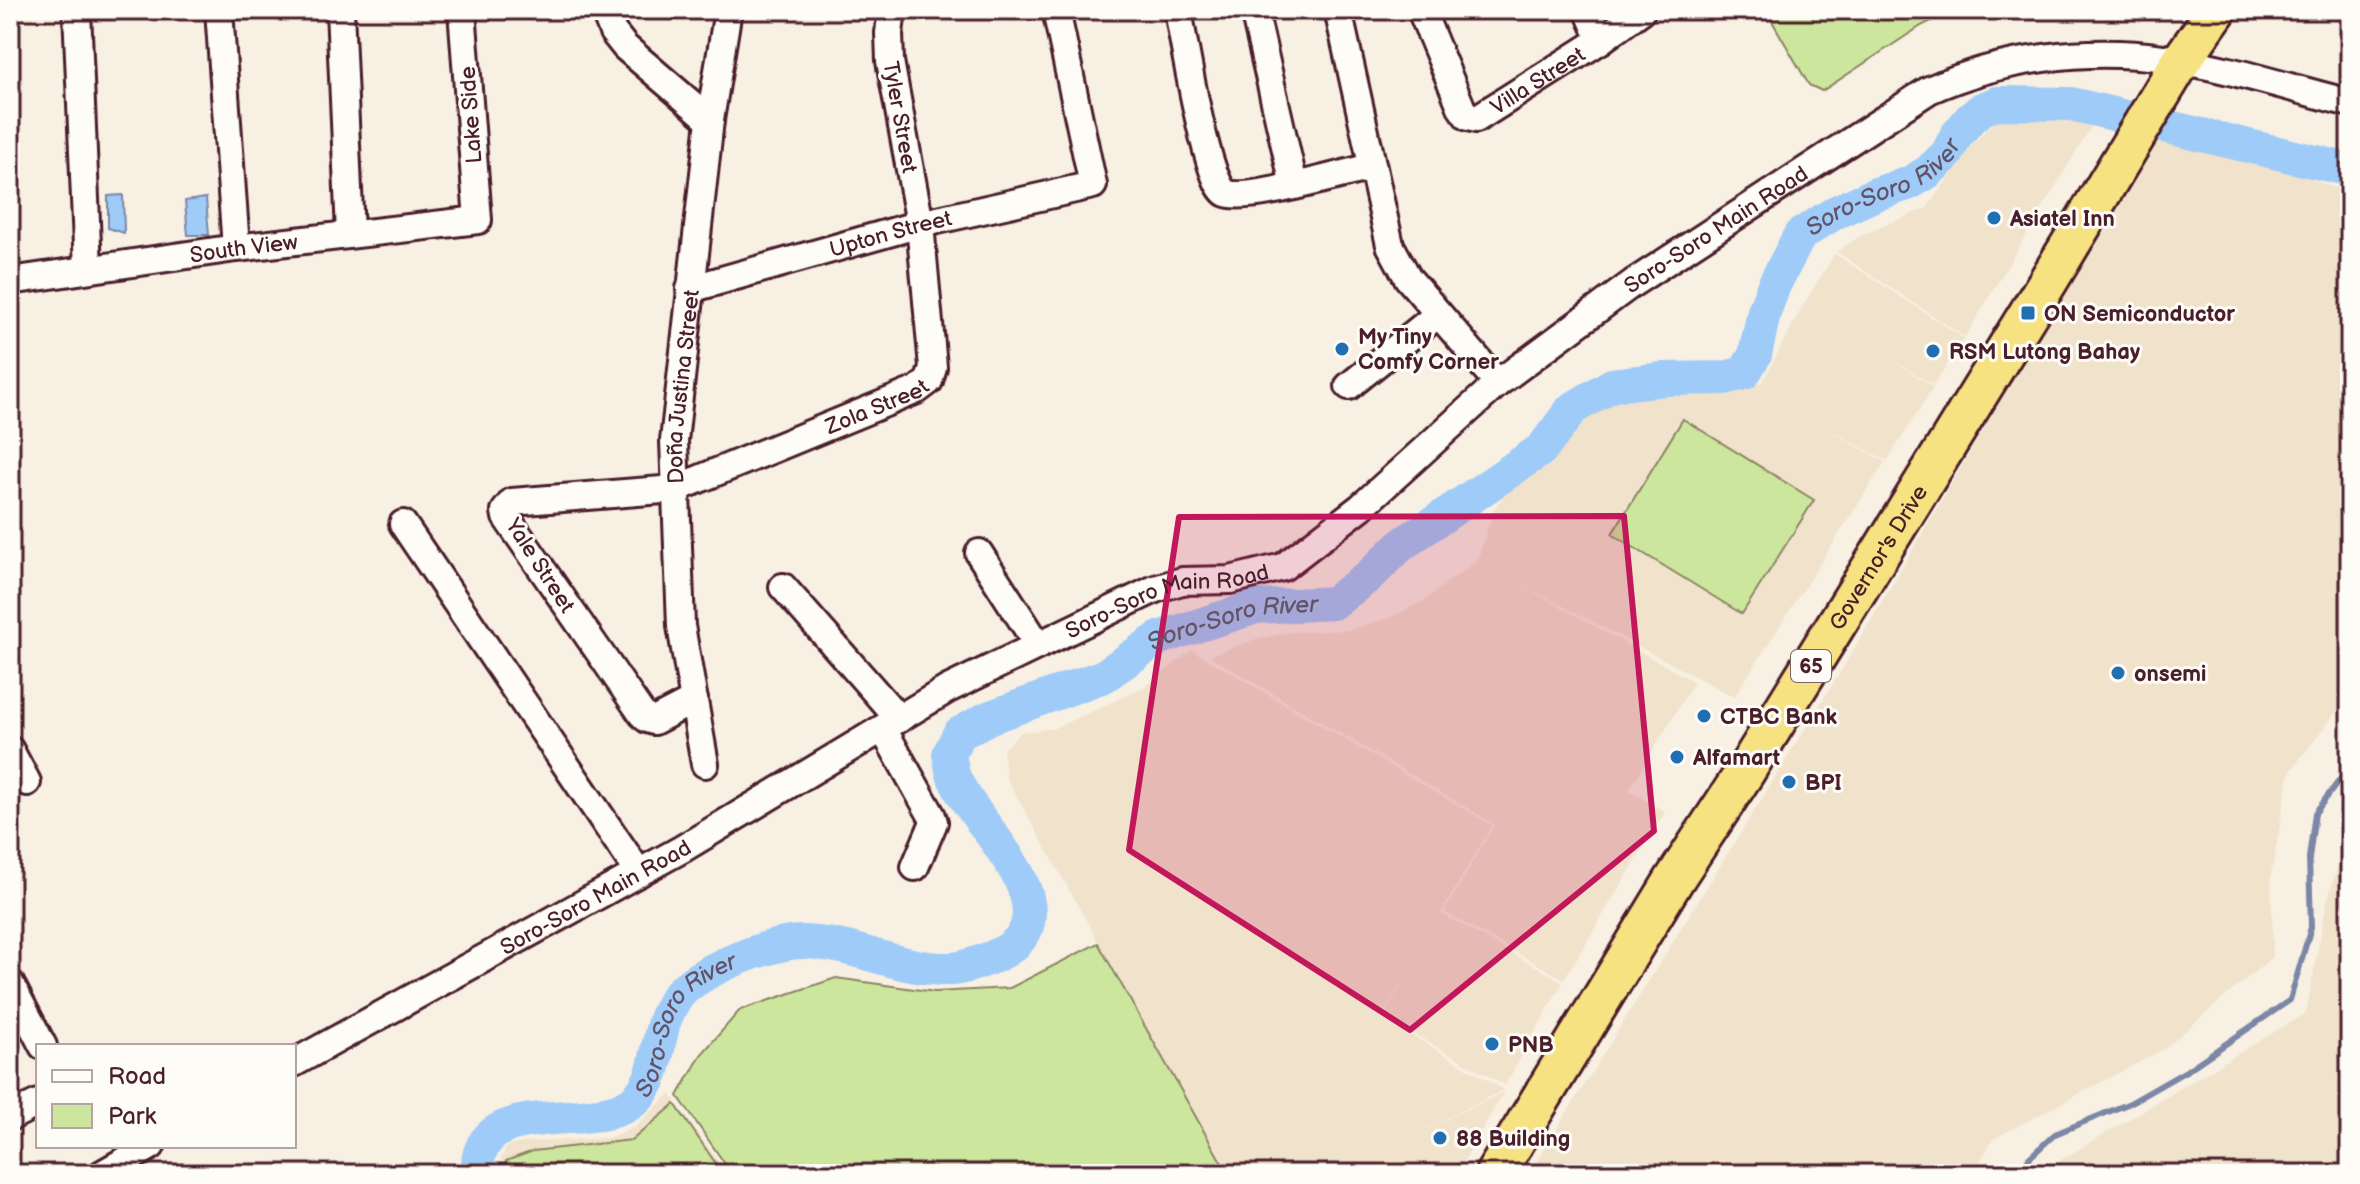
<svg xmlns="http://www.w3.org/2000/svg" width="2360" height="1184" font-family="'Balsamiq Sans',sans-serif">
	<rect width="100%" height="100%" fill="#f7f0e3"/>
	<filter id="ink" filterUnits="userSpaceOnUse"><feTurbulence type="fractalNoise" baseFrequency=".0125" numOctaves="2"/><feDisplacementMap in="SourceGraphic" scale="16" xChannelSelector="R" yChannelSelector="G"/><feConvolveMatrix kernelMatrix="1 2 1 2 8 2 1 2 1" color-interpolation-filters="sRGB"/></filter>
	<g filter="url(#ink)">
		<g fill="#f0e2cb">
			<path d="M2045 112 2071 114 2091 127 1965 337 1837 252 1862 235 1927 208 1974 142 1994 122 2016 114Z"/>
			<path d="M2205 141 2350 193V694L2289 773 2271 875 2273 956 2164 1049 1993 1139 1972 1174H1529L1843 668 2152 143Z"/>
			<path d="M1835 254 1965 339 1933 385 1882 353 1933 387 1887 461 1802 415 1885 462 1734 697 1506 576 1694 682 1629 790 1665 812 1564 979 1444 912 1494 824 1209 656 1256 639 1293 632 1349 630 1392 617 1423 601 1477 560 1494 509 1511 487 1608 398 1674 382 1762 383 1804 304Z"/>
			<path d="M1192 650 1492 825 1441 913 1563 982 1505 1085 1383 1017 1405 977 1381 1017 1504 1090 1401 1140 1504 1092 1456 1174H1229L1006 777 1003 749 1021 732 1052 729 1091 712 1146 686Z"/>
			<path d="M2350 827V1174H2049L2061 1160 2306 1013 2327 901Z"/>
			<path d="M670 1094 727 1174H495L507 1146 530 1142 608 1138 634 1128Z"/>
		</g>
		<g fill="#cce79d" stroke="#8b8364" stroke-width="2">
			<path d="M1772 10H1953L1921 26 1822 91 1809 85 1772 21Z"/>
			<path d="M1683 419 1814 500 1742 614 1612 534Z"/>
			<path d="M1098 943 1228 1174H732L678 1096 701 1055 740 1010 836 978 935 992 1010 988Z"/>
			<path d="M675 1104 723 1174H504L506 1161 533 1151 632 1140Z"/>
		</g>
		<g fill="#9ecbf8" stroke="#7c86a6" stroke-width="2">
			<path d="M123 195 124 232V233L108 228V196Z"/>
			<path d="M206 198 209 235H188L185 201Z"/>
		</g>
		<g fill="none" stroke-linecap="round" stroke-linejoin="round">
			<path stroke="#7c86a6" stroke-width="6" d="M2019 1174 2029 1158 2055 1134 2130 1103 2186 1071 2290 1000 2311 927 2309 858 2315 813 2350 766"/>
			<path stroke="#9ecbf8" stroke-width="34" id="s1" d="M479 1174C479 1169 477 1161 479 1156 494 1097 598 1133 635 1100 658 1078 656 1048 664 1022 667 1014 673 1002 678 995 697 971 773 941 804 942 853 943 903 971 952 969 966 968 980 962 993 957 1005 952 1019 943 1025 931 1047 883 971 820 954 777 951 770 951 761 949 754L959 734 988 718 1104 676 1159 638 1256 607 1333 603 1369 576 1401 545 1542 449 1572 409 1612 385 1664 379 1724 378 1744 373 1755 355 1764 312 1774 285 1800 235 1836 212 1876 194 1910 183 1928 172 1947 154 1956 136 1970 119 1982 109 1998 103 2071 104 2350 170"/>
			<g stroke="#4a1f2b" stroke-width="32">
				<g id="minor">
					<path d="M77 10 88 269"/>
					<path d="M219 10 236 248"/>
					<path d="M340 10 350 234"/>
					<path d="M604 10 613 32 625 47 710 120"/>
					<path d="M1178 10C1183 37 1207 185 1226 193 1246 202 1346 173 1371 167"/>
					<path d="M1254 10 1294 185"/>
					<path d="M1338 10 1390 245 1408 278 1498 383"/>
					<path id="s2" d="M1421 10 1462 109 1468 117 1476 119 1601 40 1642 10"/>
					<path d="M1588 10 1601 40"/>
					<path id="s3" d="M10 281 236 248 478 220 462 10"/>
					<path id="s4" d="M690 289 920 224 1093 185 1056 10"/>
					<path d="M1349 386 1437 315"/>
					<path d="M403 524 639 873"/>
					<path d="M979 553 1038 645"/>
					<path d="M783 587 899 719"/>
					<path id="s5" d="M694 700 654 721 647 719 642 714 506 517 505 511 512 502 675 489 917 390 929 381 933 367 920 224 890 61 889 33 892 10"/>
					<path d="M883 729 932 816 934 822 915 867"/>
					<path d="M10 750 27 782"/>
					<path id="s6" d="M705 764 681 626 674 441 710 120 728 10"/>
					<path d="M10 983 43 1046"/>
					<path id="s7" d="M294 1063 682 849 948 689 1155 589 1182 581 1230 580 1283 567 1361 507 1498 383 1633 283 1929 90C2001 58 2086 47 2164 58 2227 67 2289 88 2350 103"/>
					<path d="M10 1117 38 1103"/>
					<path d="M102 1174 151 1146"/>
				</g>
			</g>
			<g stroke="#4a1f2b" stroke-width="44">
				<g id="highway">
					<path id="s8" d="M1495 1174 1674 880 1745 772 2044 288 2181 61 2217 10"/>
				</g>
			</g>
			<use href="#minor" stroke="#fdfcf7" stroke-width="26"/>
			<use href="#highway" stroke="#f6e281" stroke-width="38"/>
		</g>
	</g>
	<path fill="#c2185b" fill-opacity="0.2" stroke="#c2185b" stroke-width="6" stroke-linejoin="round" d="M1624 516 1654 831 1410 1030 1129 850 1179 517Z"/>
	<g fill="#1f6fb2" stroke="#fdfcf7" stroke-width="3">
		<circle cx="1994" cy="218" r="8"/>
		<rect x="2020" y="305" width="16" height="16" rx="4"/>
		<circle cx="1342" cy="349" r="8"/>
		<circle cx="1933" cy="351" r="8"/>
		<circle cx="2118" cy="673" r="8"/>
		<circle cx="1704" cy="716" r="8"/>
		<circle cx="1677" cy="757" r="8"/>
		<circle cx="1789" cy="782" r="8"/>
		<circle cx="1492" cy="1044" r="8"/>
		<circle cx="1440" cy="1138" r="8"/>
	</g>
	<g text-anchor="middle" stroke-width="6" stroke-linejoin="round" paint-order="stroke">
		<rect fill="#fdfcf7" stroke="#806168" stroke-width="2" x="1791" y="650" width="40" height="32" rx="6"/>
		<g font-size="20" font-weight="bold" fill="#4a1f2b">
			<text x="1811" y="673">65</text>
		</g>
		<g font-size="22" fill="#4a1f2b" stroke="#fdfcf7">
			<text dy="8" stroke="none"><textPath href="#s2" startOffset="198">Villa Street</textPath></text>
			<text transform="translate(470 115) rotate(-94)" y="8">Lake Side</text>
			<text transform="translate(901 117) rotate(80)" y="8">Tyler Street</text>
			<text dy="8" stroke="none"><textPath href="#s7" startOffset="1664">Soro-Soro Main Road</textPath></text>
			<text dy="8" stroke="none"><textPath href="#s4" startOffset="208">Upton Street</textPath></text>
			<text dy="8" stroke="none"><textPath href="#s3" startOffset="236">South View</textPath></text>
			<text dy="8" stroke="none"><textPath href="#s6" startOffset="380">Doña Justina Street</textPath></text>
			<text dy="8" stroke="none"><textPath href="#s5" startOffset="698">Zola Street</textPath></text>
			<text dy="8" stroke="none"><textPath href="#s8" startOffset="726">Governor's Drive</textPath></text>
			<text transform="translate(541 565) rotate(57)" y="8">Yale Street</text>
			<text dy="8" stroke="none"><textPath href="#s7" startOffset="992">Soro-Soro Main Road</textPath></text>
			<text dy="8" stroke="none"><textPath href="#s7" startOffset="344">Soro-Soro Main Road</textPath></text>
		</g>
		<g font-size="22" font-weight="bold" fill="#4a1f2b" stroke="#fdfcf7" text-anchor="start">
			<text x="2010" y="226">Asiatel Inn</text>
			<text x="2044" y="321">ON Semiconductor</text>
			<text x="1358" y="344">My Tiny<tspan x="1358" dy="25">Comfy Corner</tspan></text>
			<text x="1949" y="359">RSM Lutong Bahay</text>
			<text x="2134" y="681">onsemi</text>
			<text x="1720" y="724">CTBC Bank</text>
			<text x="1693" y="765">Alfamart</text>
			<text x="1805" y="790">BPI</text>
			<text x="1508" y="1052">PNB</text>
			<text x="1456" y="1146">88 Building</text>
		</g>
		<g font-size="24" font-style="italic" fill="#635368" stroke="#fdfcf7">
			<text dy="8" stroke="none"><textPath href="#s1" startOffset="2044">Soro-Soro River</textPath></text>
			<text dy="8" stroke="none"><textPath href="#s1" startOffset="1204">Soro-Soro River</textPath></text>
			<text dy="8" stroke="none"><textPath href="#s1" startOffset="288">Soro-Soro River</textPath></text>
		</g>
	</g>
	<rect width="2360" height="1184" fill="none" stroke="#fdfcf7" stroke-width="40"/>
	<rect x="20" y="20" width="2320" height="1144" fill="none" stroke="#4a1f2b" stroke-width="3" filter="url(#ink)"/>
	<rect x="36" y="1044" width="260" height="104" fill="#fdfcf7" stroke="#b5a4a5" stroke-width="2"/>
	<rect x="52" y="1070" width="40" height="12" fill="#fdfcf7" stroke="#b5a4a5" stroke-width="2"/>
	<text x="108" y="1084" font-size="24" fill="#4a1f2b">Road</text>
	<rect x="52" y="1104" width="40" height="24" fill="#cce79d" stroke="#b5a4a5" stroke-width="2"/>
	<text x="108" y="1124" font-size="24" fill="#4a1f2b">Park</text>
</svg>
